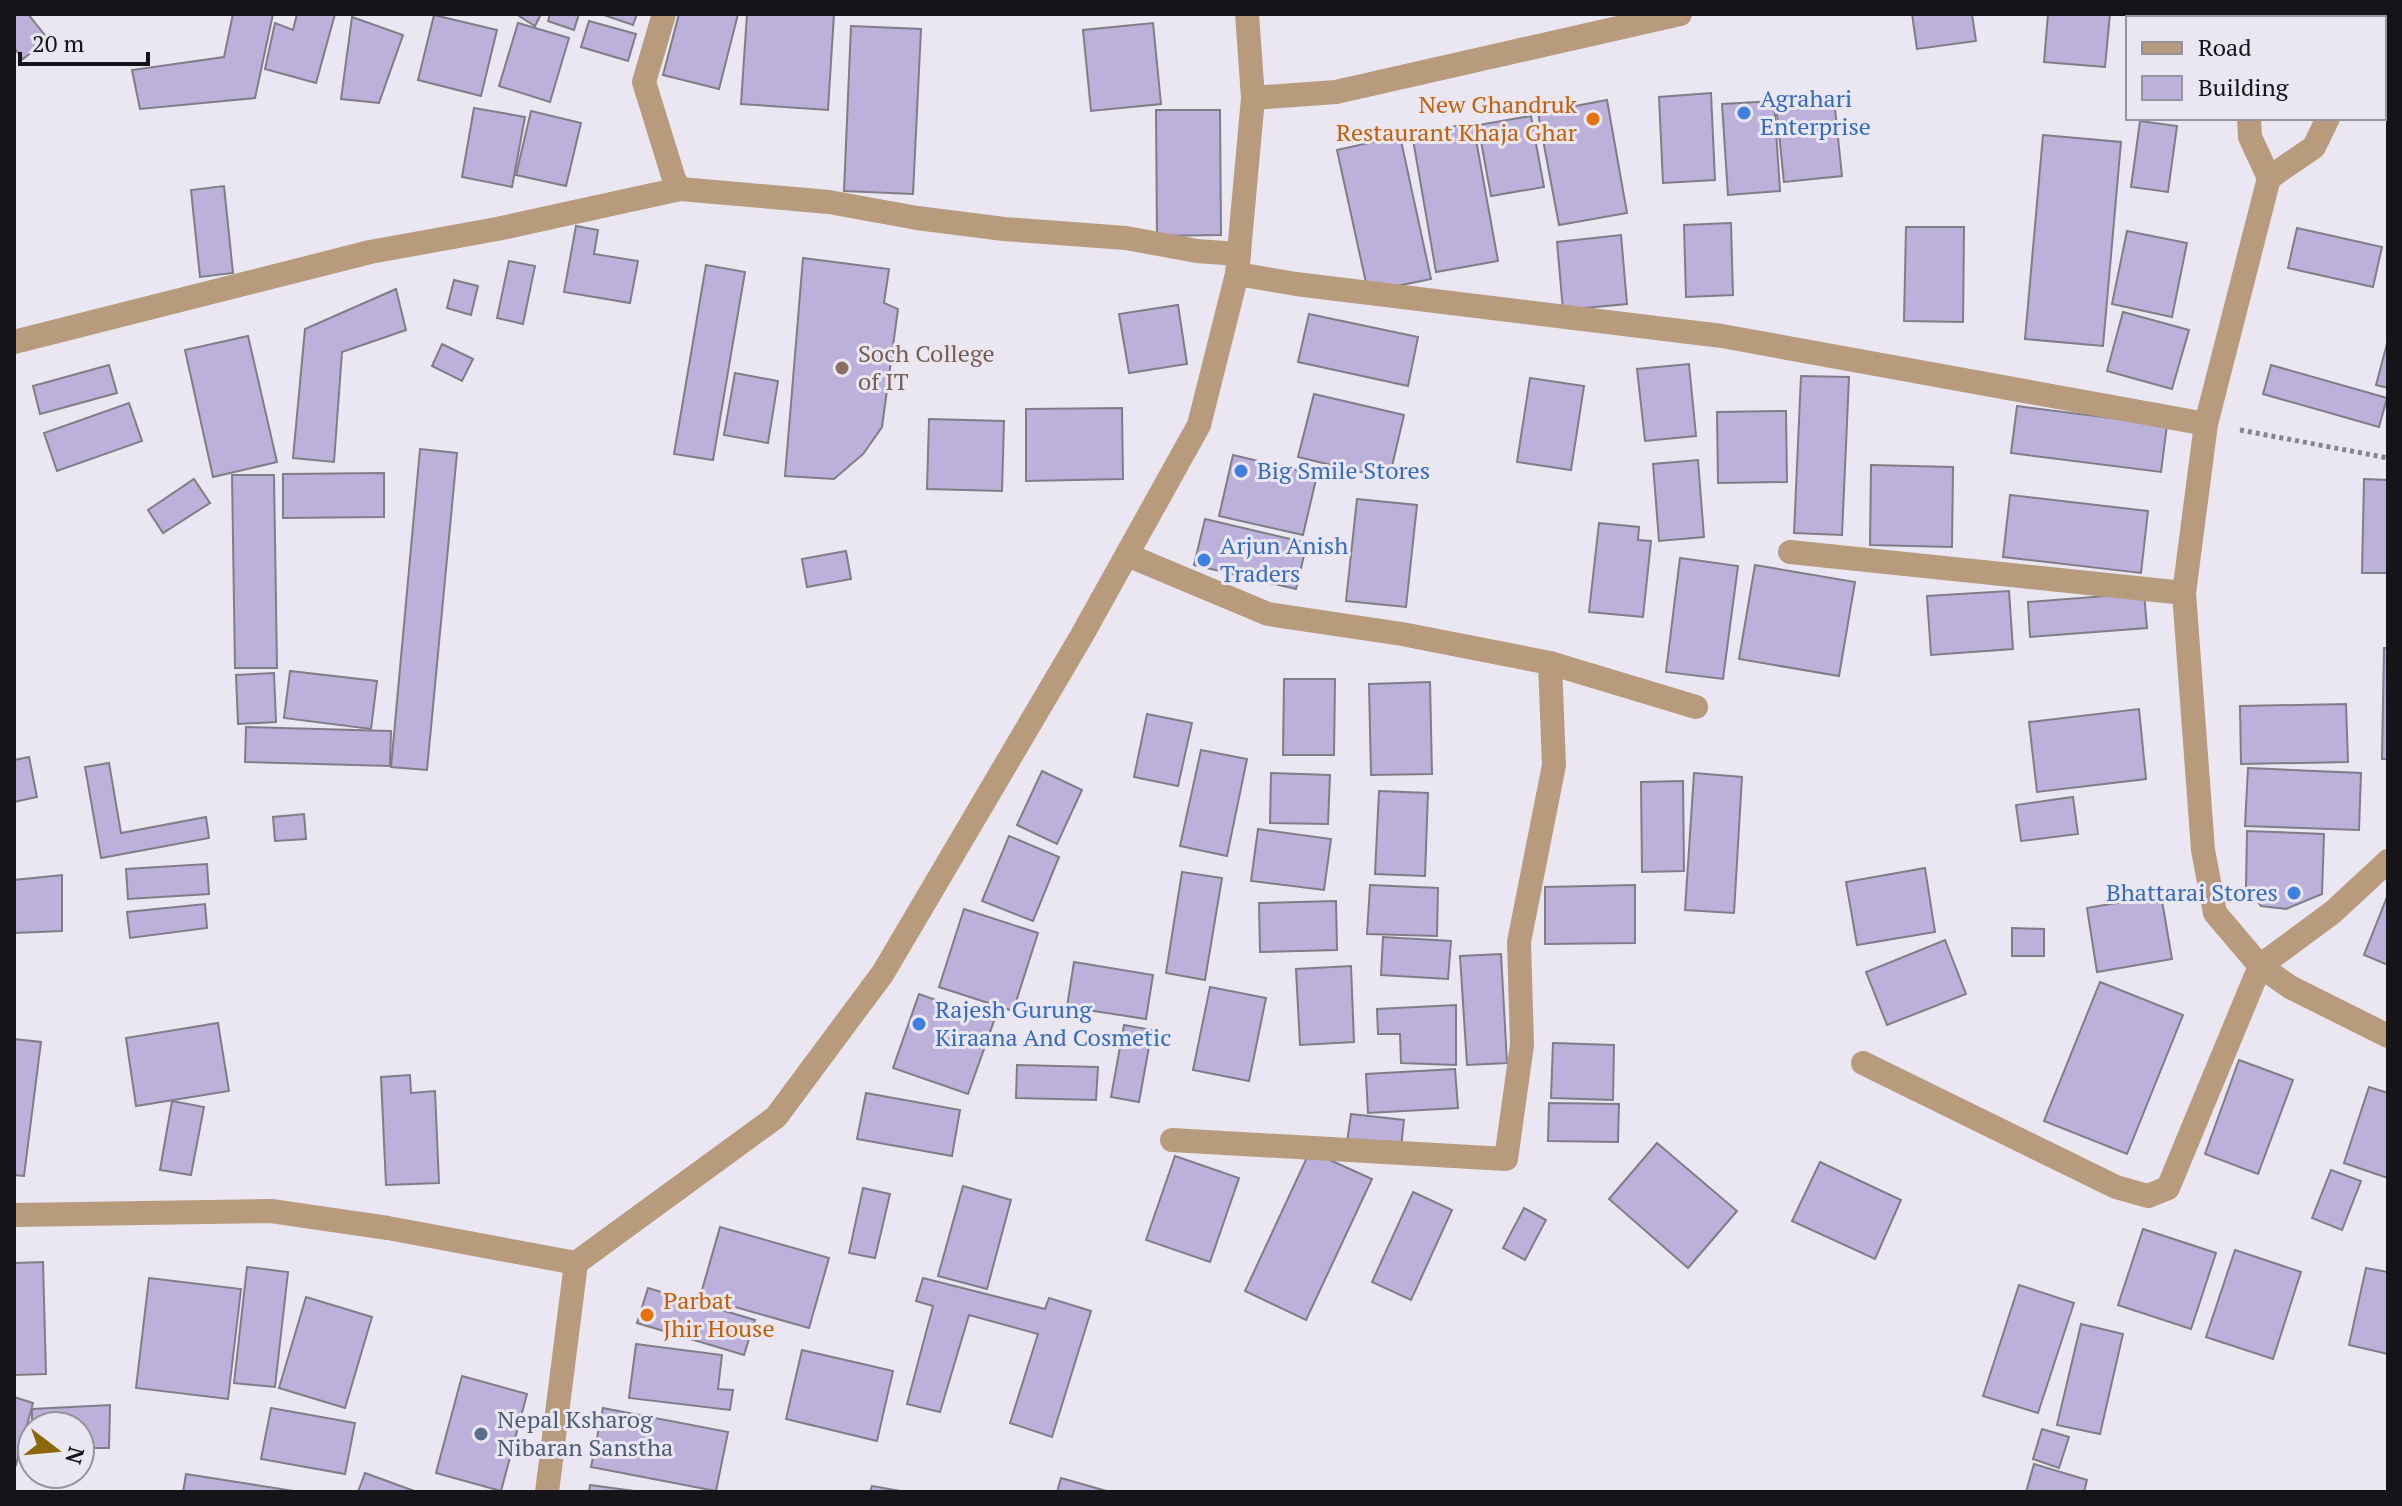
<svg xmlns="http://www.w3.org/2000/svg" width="2402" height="1506" font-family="'PT Serif',serif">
	<rect width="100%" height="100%" fill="#eae7f2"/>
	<g fill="#bcb1da" stroke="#7f7d86" stroke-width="2">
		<path d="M14 14H28L48 39 23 59 14 48Z"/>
		<path d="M233 14H273L255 98 140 109 132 70 224 57Z"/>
		<path d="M297 14H335L316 83 265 69 275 23 293 30Z"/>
		<path d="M519 14H541L535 26 519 16Z"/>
		<path d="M550 14H579L574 30 548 21Z"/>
		<path d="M601 14H637L633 25Z"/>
		<path d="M679 14H738L719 89 663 75Z"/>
		<path d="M747 14H834L828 110 741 104Z"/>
		<path d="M1912 14H1972L1976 41 1917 49Z"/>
		<path d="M2048 14H2110L2105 67 2044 62Z"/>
		<path d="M2141 14H2219V18H2140Z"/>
		<path d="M434 15 497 30 481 96 418 80Z"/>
		<path d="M352 17 403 35 379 103 341 99Z"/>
		<path d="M589 21 636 34 628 61 581 47Z"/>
		<path d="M518 23 569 38 550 102 499 86Z"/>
		<path d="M1153 23 1161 104 1091 111 1083 30Z"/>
		<path d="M851 26 921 29 913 194 844 191Z"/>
		<path d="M1711 93 1715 180 1663 183 1659 97Z"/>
		<path d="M1834 99 1842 176 1784 182 1776 105Z"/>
		<path d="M1607 100 1627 213 1559 225 1538 113Z"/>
		<path d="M1774 101 1780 191 1728 195 1722 104Z"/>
		<path d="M474 108 525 117 512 187 462 177Z"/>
		<path d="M1156 110H1220L1221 235 1157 236Z"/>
		<path d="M531 111 581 123 566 186 516 175Z"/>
		<path d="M1531 116 1544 187 1491 196 1478 125Z"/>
		<path d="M2140 121 2177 126 2168 192 2131 187Z"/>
		<path d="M1473 123 1498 261 1436 272 1412 134Z"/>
		<path d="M2043 135 2121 142 2103 346 2025 339Z"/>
		<path d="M1400 136 1431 279 1368 292 1337 150Z"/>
		<path d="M224 186 233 273 200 277 191 190Z"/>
		<path d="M1731 223 1733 295 1686 297 1684 225Z"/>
		<path d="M576 226 598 230 594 254 638 261 630 303 564 292Z"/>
		<path d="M1906 227H1964L1963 322 1904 321Z"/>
		<path d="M2297 228 2382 247 2373 287 2288 268Z"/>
		<path d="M2127 231 2187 243 2172 317 2112 304Z"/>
		<path d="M1621 235 1627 304 1563 310 1557 242Z"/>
		<path d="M803 258 889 269 884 303 898 309 882 427 863 454 834 479 785 476Z"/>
		<path d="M509 261 535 266 523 324 497 318Z"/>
		<path d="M706 265 745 272 713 460 674 454Z"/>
		<path d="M454 280 478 286 471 315 447 308Z"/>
		<path d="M396 289 406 330 342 352 334 462 293 458 305 329Z"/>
		<path d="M1178 305 1187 364 1129 373 1119 314Z"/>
		<path d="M2123 312 2189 330 2172 389 2107 371Z"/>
		<path d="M1309 314 1418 337 1408 386 1298 362Z"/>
		<path d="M248 336 277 462 213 477 185 350Z"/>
		<path d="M2388 340V388L2376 385Z"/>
		<path d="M442 344 473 359 462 381 432 366Z"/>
		<path d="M1689 364 1696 436 1645 441 1637 369Z"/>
		<path d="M109 365 117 393 40 414 33 386Z"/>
		<path d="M2271 365 2387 398 2379 427 2263 394Z"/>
		<path d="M735 373 778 381 768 443 724 435Z"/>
		<path d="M1801 376 1849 377 1842 535 1794 533Z"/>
		<path d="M1530 378 1584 386 1571 470 1517 462Z"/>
		<path d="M1314 394 1404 415 1389 479 1298 457Z"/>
		<path d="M129 403 142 441 57 471 44 433Z"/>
		<path d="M2017 406 2167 425 2161 472 2011 453Z"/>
		<path d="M1122 408 1123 479 1026 481V409Z"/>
		<path d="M1786 411 1787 482 1718 483 1717 412Z"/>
		<path d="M929 419 1004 421 1002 491 927 489Z"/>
		<path d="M420 449 457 453 427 770 391 767Z"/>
		<path d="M1233 455 1317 475 1303 535 1219 516Z"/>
		<path d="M1698 460 1704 537 1659 541 1653 464Z"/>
		<path d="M1871 465 1953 467 1952 547 1870 545Z"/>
		<path d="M384 473V517L283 518V474Z"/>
		<path d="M232 475H274L277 668H235Z"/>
		<path d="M194 479 210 503 163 533 148 510Z"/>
		<path d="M2364 479 2388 480V573H2362Z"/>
		<path d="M2010 495 2148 511 2141 573 2003 557Z"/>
		<path d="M1357 499 1417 505 1406 607 1346 601Z"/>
		<path d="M1205 519 1307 543 1296 589 1194 565Z"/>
		<path d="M1599 523 1639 527 1638 540 1651 541 1643 617 1589 612Z"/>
		<path d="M846 551 851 579 807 587 802 559Z"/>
		<path d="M1680 558 1738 566 1723 679 1666 672Z"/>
		<path d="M1755 565 1855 582 1839 676 1739 659Z"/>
		<path d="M2009 591 2013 649 1931 655 1927 596Z"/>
		<path d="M2144 593 2147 628 2030 637 2028 602Z"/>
		<path d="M2384 648H2388V759H2382Z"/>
		<path d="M290 671 377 681 371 729 284 718Z"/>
		<path d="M274 673 276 722 238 724 236 675Z"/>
		<path d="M1284 679H1335L1334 755H1283Z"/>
		<path d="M1430 682 1432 774 1371 775 1369 684Z"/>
		<path d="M2346 704 2348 762 2241 764 2240 706Z"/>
		<path d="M2139 709 2146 779 2037 792 2029 722Z"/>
		<path d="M1147 714 1192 723 1178 786 1134 777Z"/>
		<path d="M246 727 391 731 390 766 245 762Z"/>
		<path d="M1201 750 1247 759 1227 856 1180 846Z"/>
		<path d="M29 757 37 797 14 802V760Z"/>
		<path d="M109 763 121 833 206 817 209 838 101 858 85 767Z"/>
		<path d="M2248 768 2361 773 2359 830 2245 826Z"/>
		<path d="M1042 771 1082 790 1057 844 1017 825Z"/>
		<path d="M1271 773 1330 775 1328 824 1270 823Z"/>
		<path d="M1694 773 1742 777 1734 913 1685 910Z"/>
		<path d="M1683 781 1684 871 1642 872 1641 782Z"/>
		<path d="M1379 791 1428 793 1425 876 1375 874Z"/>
		<path d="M2073 797 2078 834 2021 841 2016 805Z"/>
		<path d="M304 814 306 839 275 841 273 817Z"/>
		<path d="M1258 829 1331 839 1324 890 1251 881Z"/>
		<path d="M2247 831 2324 834 2322 894 2286 909 2261 906 2246 887Z"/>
		<path d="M1009 836 1059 857 1033 921 982 901Z"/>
		<path d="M207 864 209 894 128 899 126 869Z"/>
		<path d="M1925 868 1935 932 1857 945 1846 882Z"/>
		<path d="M1182 872 1222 878 1205 980 1166 973Z"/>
		<path d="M62 875V931L14 933V880Z"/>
		<path d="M1370 885 1438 888 1437 936 1367 934Z"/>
		<path d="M1635 885V943L1545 944V887Z"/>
		<path d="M2161 895 2172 959 2097 972 2087 908Z"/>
		<path d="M2387 897H2388V965L2364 955Z"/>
		<path d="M1336 901 1337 950 1260 952 1259 903Z"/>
		<path d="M205 904 207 928 130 938 127 912Z"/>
		<path d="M964 909 1038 933 1013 1011 939 987Z"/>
		<path d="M2012 928 2044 929V956H2012Z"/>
		<path d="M1383 937 1451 941 1448 979 1381 975Z"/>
		<path d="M1945 940 1966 994 1887 1025 1866 972Z"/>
		<path d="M1501 954 1507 1063 1467 1065 1460 956Z"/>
		<path d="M1074 962 1153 975 1146 1019 1067 1007Z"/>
		<path d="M1351 966 1354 1042 1300 1045 1296 969Z"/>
		<path d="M2100 982 2183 1015 2127 1154 2044 1121Z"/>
		<path d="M1210 987 1266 998 1249 1081 1193 1070Z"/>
		<path d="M919 994 994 1021 968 1094 893 1068Z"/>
		<path d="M1456 1005V1065L1401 1063 1400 1034H1378L1377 1009Z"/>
		<path d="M218 1023 229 1091 136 1106 126 1038Z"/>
		<path d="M1124 1025 1152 1030 1139 1102 1111 1097Z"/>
		<path d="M14 1039 41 1042 24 1176 14 1175Z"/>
		<path d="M1553 1043 1614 1045 1613 1100 1551 1098Z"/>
		<path d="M2239 1060 2293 1080 2258 1174 2205 1154Z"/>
		<path d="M1017 1065 1098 1067 1096 1100 1016 1098Z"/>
		<path d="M1455 1069 1458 1108 1368 1113 1366 1074Z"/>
		<path d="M410 1075 411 1093 435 1091 439 1183 386 1185 381 1077Z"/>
		<path d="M2369 1087 2388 1093V1178L2344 1163Z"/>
		<path d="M866 1093 960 1110 952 1156 857 1139Z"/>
		<path d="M172 1101 204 1107 191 1175 160 1170Z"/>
		<path d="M1549 1103 1619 1104 1618 1142 1548 1141Z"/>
		<path d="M1351 1114 1404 1120 1401 1148 1347 1142Z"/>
		<path d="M1657 1143 1737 1211 1688 1268 1609 1199Z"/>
		<path d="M1310 1151 1372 1179 1306 1320 1245 1291Z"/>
		<path d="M1175 1156 1239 1178 1210 1262 1146 1240Z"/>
		<path d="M1820 1162 1901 1200 1875 1259 1792 1221Z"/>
		<path d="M2331 1170 2361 1181 2342 1230 2312 1218Z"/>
		<path d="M963 1186 1011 1200 987 1289 938 1276Z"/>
		<path d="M863 1188 890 1194 875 1258 849 1253Z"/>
		<path d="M1413 1192 1452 1210 1411 1300 1372 1282Z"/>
		<path d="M1524 1208 1546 1220 1525 1260 1503 1248Z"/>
		<path d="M720 1227 829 1258 809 1328 700 1297Z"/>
		<path d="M2143 1229 2216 1253 2191 1329 2118 1305Z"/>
		<path d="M2235 1250 2301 1272 2273 1359 2206 1337Z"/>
		<path d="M43 1262 46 1374 14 1375V1263Z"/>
		<path d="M247 1267 288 1272 275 1387 234 1383Z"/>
		<path d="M2366 1268 2388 1272V1354L2349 1345Z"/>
		<path d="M149 1278 241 1289 228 1399 136 1388Z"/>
		<path d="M923 1278 1045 1309 1049 1298 1091 1311 1052 1437 1010 1423 1038 1334 969 1315 940 1412 907 1404 933 1306 916 1301Z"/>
		<path d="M2019 1285 2074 1303 2038 1413 1983 1396Z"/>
		<path d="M648 1288 755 1320 744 1355 637 1323Z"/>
		<path d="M306 1297 372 1317 345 1408 279 1388Z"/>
		<path d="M2081 1324 2123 1334 2100 1434 2057 1425Z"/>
		<path d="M636 1344 722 1355 718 1389 733 1390 730 1410 629 1398Z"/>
		<path d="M802 1350 893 1371 877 1441 786 1419Z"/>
		<path d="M462 1376 527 1394 501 1491 436 1473Z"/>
		<path d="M14 1397 33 1403 16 1465 14 1464Z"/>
		<path d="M110 1405 109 1448H80V1426H32V1409Z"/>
		<path d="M271 1408 355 1423 345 1474 261 1459Z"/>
		<path d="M603 1408 728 1432 716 1491 591 1467Z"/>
		<path d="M2042 1429 2069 1437 2059 1468 2033 1459Z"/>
		<path d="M2034 1464 2087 1480 2084 1492H2026Z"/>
		<path d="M365 1473 417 1492H358Z"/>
		<path d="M186 1474 300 1492H183Z"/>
		<path d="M1061 1478 1110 1492H1057Z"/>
		<path d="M590 1485 642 1492H589Z"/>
		<path d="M872 1486 906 1492H870Z"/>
	</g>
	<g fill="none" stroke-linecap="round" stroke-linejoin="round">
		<path stroke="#86848b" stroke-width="5" stroke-dasharray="4 4" stroke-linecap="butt" d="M2240 430 2388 458"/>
		<g stroke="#b89a7d" stroke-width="24">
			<path d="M664 14 644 82 674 179 680 189"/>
			<path d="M2355 14 2356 18"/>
			<path d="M2242 18V14"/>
			<path d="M1253 98 1336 92 1680 14"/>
			<path d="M2249 118 2250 137 2269 178 2206 424 2184 593 2203 850 2215 913 2260 966 2333 912 2388 861"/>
			<path d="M2269 178 2314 147 2328 118"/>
			<path d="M1237 274 1296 284 1722 336 2206 424"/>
			<path d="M14 342 370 252 497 229 680 189 829 202 917 218 1004 229 1126 238 1197 251 1239 254"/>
			<path d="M1790 552 2184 593"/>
			<path d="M1127 555 1268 614 1402 634 1550 663 1696 707"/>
			<path d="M1863 1063 2116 1187 2148 1196 2168 1188 2260 966 2290 987 2388 1036"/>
			<path d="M1172 1140 1506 1159 1522 1045 1519 942 1554 765 1550 663"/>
			<path d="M14 1215 271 1211 388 1228 576 1263 776 1117 883 973 1081 637 1199 425 1237 274 1253 98 1247 14"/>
			<path d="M547 1492 576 1263"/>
		</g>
	</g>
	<g fill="#3f7fe0" stroke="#eae7f2" stroke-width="3">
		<circle cx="1744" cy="113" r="8"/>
		<circle cx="1241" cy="471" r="8"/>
		<circle cx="1204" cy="560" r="8"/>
		<circle cx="2294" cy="893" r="8"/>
		<circle cx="919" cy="1024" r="8"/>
	</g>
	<g fill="#e8710a" stroke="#eae7f2" stroke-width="3">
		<circle cx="1593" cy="119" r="8"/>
		<circle cx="647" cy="1315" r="8"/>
	</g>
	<circle fill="#8d6e63" stroke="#eae7f2" stroke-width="3" cx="842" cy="368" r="8"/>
	<circle fill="#5c6f8a" stroke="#eae7f2" stroke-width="3" cx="481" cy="1434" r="8"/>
	<g text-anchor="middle" stroke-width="6" stroke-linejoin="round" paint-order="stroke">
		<g font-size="24" fill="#366cbe" stroke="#eae7f2" text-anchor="start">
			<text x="1760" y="107">Agrahari<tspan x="1760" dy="28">Enterprise</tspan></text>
			<text x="1257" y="479">Big Smile Stores</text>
			<text x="1220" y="554">Arjun Anish<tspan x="1220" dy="28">Traders</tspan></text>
			<text x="2278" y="901" text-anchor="end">Bhattarai Stores</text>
			<text x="935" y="1018">Rajesh Gurung<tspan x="935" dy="28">Kiraana And Cosmetic</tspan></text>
		</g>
		<g font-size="24" fill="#c56008" stroke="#eae7f2" text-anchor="end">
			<text x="1577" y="113">New Ghandruk<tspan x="1577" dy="28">Restaurant Khaja Ghar</tspan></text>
			<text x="663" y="1309" text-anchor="start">Parbat<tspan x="663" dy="28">Jhir House</tspan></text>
		</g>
		<g font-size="24" fill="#785e54" stroke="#eae7f2" text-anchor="start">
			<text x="858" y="362">Soch College<tspan x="858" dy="28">of IT</tspan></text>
		</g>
		<g font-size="24" fill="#4e5e75" stroke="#eae7f2" text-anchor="start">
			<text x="497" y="1428">Nepal Ksharog<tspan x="497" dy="28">Nibaran Sanstha</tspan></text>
		</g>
	</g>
	<rect width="2402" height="1506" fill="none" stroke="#151418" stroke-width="32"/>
	<rect x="2126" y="16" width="260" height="104" fill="#eae7f2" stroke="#95939b" stroke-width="2"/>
	<rect x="2142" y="42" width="40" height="12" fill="#b89a7d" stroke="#95939b" stroke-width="2"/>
	<text x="2198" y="56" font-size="24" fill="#151418">Road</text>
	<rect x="2142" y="76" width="40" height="24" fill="#bcb1da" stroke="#95939b" stroke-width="2"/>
	<text x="2198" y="96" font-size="24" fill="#151418">Building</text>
	<g transform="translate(56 1450) rotate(106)"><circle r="38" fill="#eae7f2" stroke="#95939b" stroke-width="2"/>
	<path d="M0-6L14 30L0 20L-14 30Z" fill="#8b6909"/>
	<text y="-12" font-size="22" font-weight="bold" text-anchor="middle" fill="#151418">N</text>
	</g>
	<path d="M20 52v12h128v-12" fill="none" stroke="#151418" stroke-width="4"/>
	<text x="32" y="52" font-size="24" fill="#151418" stroke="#eae7f2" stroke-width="6" paint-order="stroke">20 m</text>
</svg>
